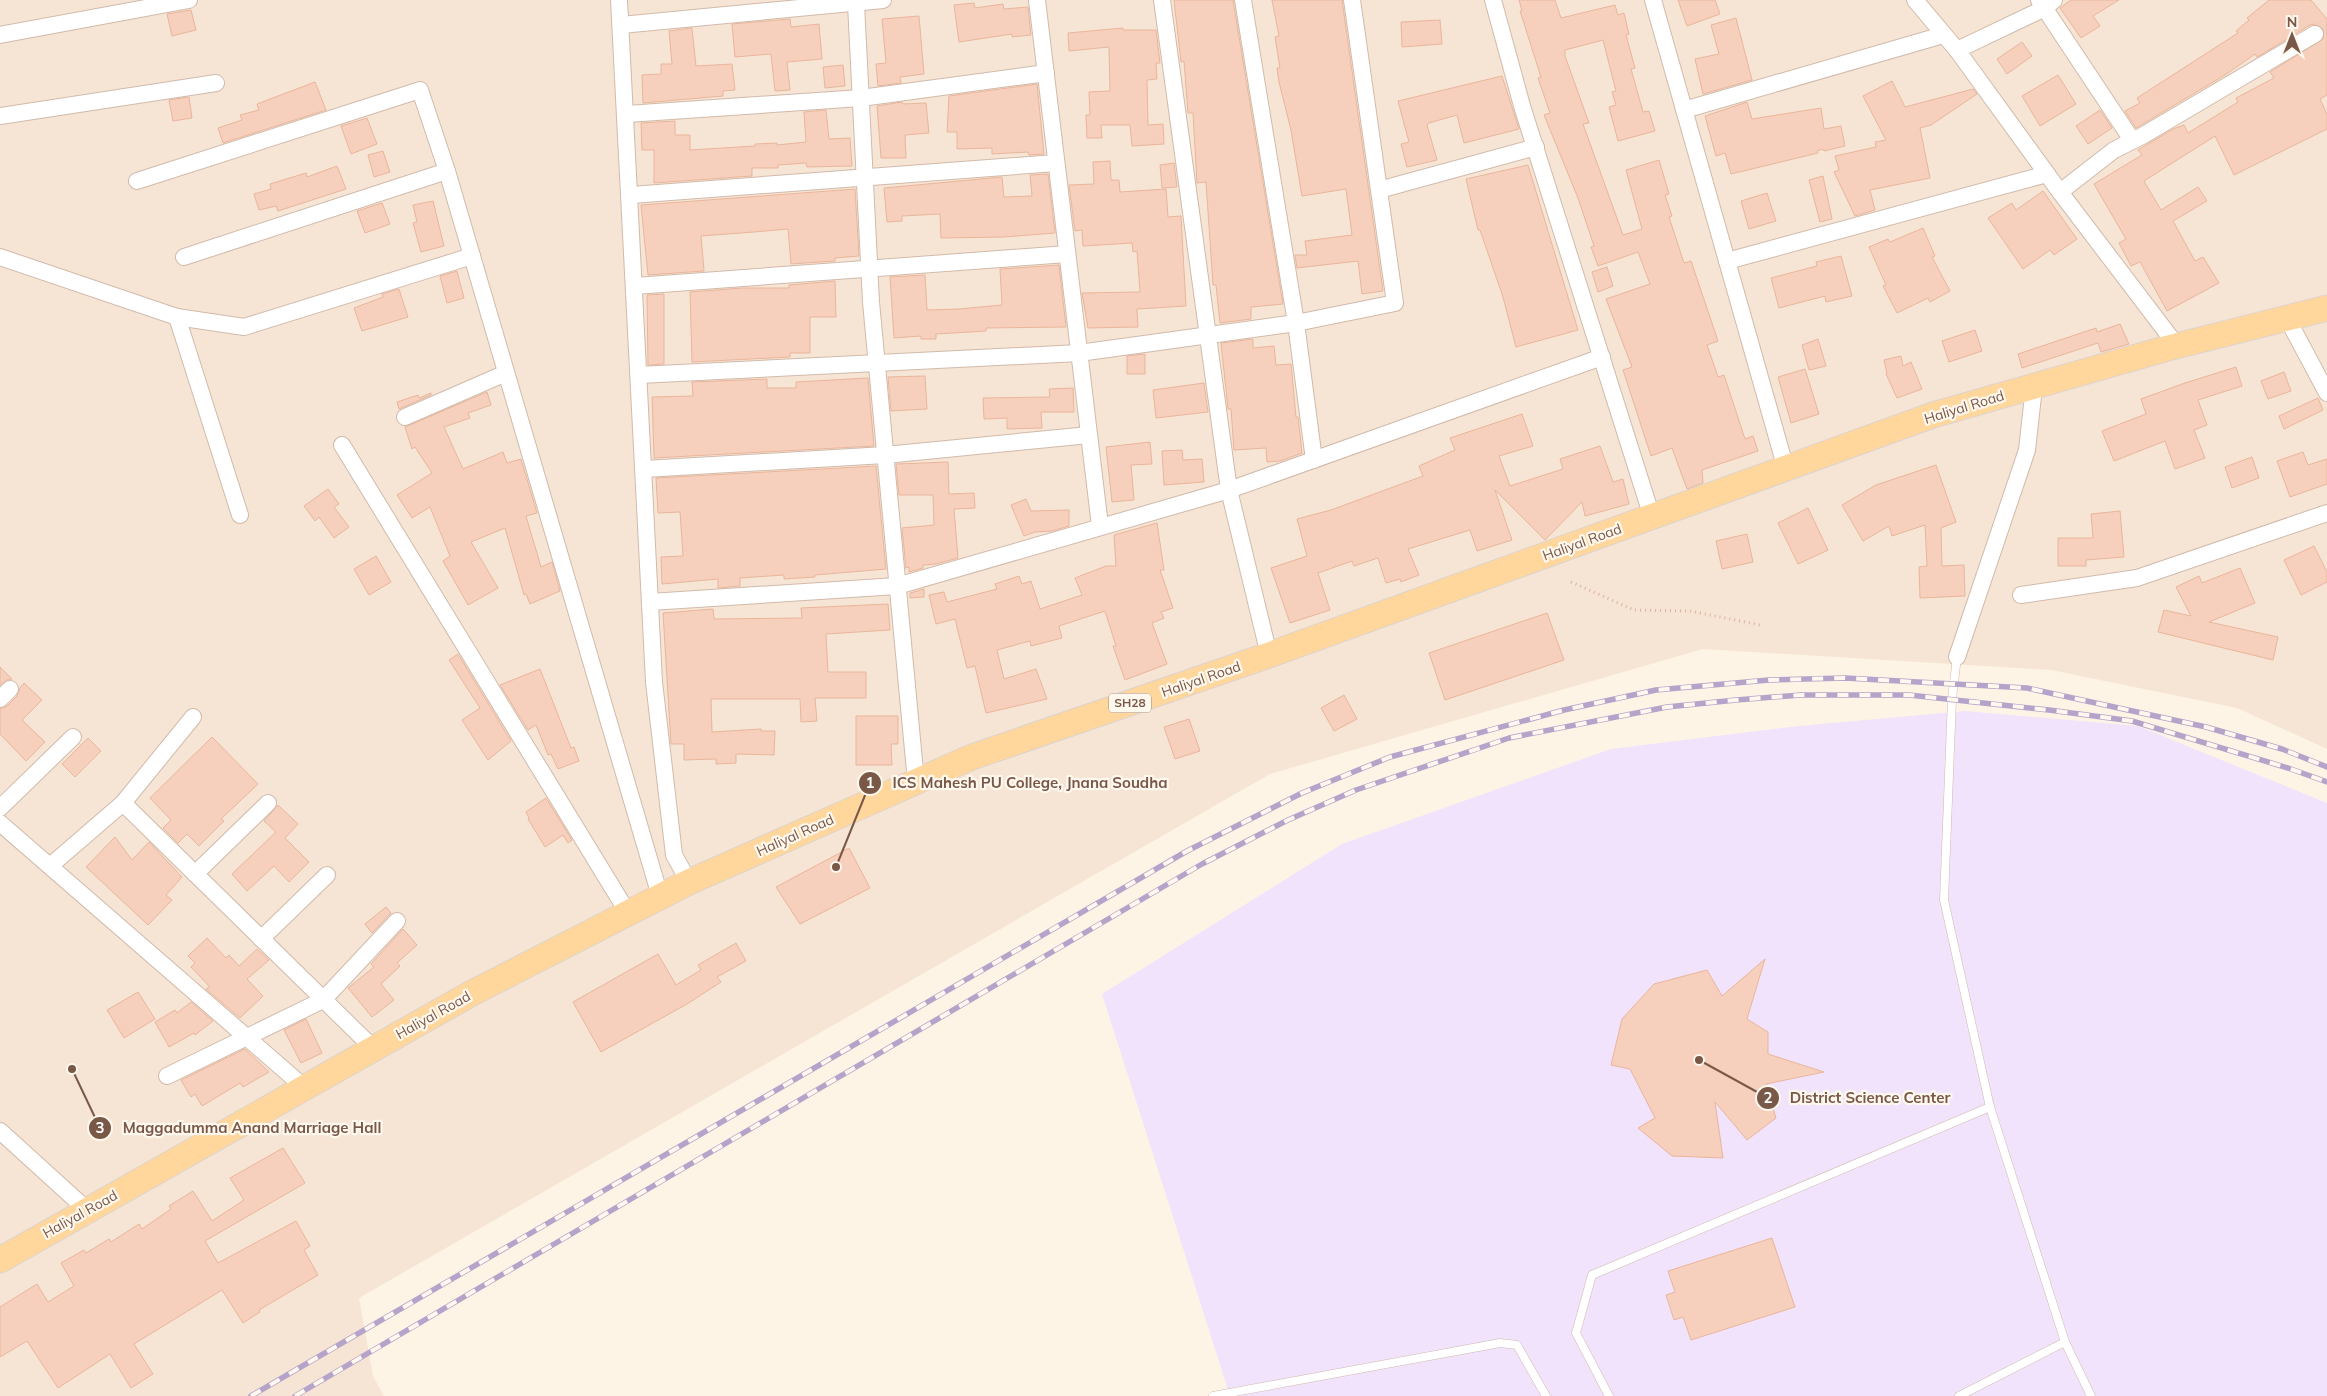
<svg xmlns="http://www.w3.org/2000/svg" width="2327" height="1396" font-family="Mulish,sans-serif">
	<rect width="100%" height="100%" fill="#fef4e6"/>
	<path fill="#f6e5d4" d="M0 0H2327V749L2237 708 2051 670 1703 649 1270 774 359 1298 373 1376 384 1396H0Z"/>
	<path fill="#f1e3fb" d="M1965 711 2138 726 2327 803V1396H1230L1102 994 1342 844 1611 749 1799 726Z"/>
	<g fill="#f6d0bc" stroke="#eab59b">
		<path d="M1174 0H1233L1283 304 1251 307V319L1220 323 1216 285H1213L1206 182 1197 183 1193 113H1188L1184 61 1181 62Z"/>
		<path d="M1272 0H1342L1383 291 1362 294 1358 261 1297 268 1295 255H1307L1305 241 1352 235 1346 189 1302 196 1291 130 1279 82 1277 68H1280L1275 37 1279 36Z"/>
		<path d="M1519 0H1555L1561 18 1615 5 1618 15 1624 13 1629 34 1626 35 1635 68 1631 69 1643 112 1649 111 1655 131 1618 141 1609 107 1616 105 1612 92 1616 91 1603 40 1565 50V56L1589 123 1583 124 1623 235 1642 229 1626 170 1659 160 1669 194 1665 195 1672 216 1669 217 1684 263 1691 261 1718 341 1707 345 1718 377 1724 375 1745 439 1753 436 1758 451 1702 470 1703 483 1687 489 1672 448 1651 456 1623 370 1632 367 1606 299 1650 284 1638 252 1598 266 1591 247 1594 246 1578 198 1544 115 1550 113 1538 78 1541 77 1520 11H1522Z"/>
		<path d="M1678 0H1715L1720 14 1687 26Z"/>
		<path d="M2071 0H2119L2093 16 2100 26 2081 38 2060 8Z"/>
		<path d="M2269 0H2311L2327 19V95L2320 99 2327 114V129L2234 175 2215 136 2144 181 2161 210 2198 187 2207 201 2173 221 2195 261 2203 257 2219 283 2167 311 2140 262 2131 266 2119 243 2126 239 2094 184 2142 155 2138 150 2173 129 2184 125 2188 133 2238 102 2236 98 2274 78 2270 72 2323 39V29L2315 24 2310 25 2257 57 2255 54 2225 75 2136 128 2125 111 2140 103 2137 98 2238 33 2236 31 2249 20 2247 18Z"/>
		<path d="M974 3 975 8 1003 4 1004 9 1028 7 1031 35 1012 37V34L959 42 954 5Z"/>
		<path d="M191 10 196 30 172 36 167 14Z"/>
		<path d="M919 16 924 74 900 77 901 83 878 86 876 64 886 63 882 19Z"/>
		<path d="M1736 18 1752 80 1703 94 1695 59 1719 54 1711 25Z"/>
		<path d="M790 19 791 27 819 24 822 59 787 62 790 90 775 91 771 54 735 57 732 24Z"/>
		<path d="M1440 20 1442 44 1402 47 1401 22Z"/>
		<path d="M692 28 696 66 732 64 735 90 723 91V96L643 103 642 75 661 74V64H672L669 31Z"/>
		<path d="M1123 28V30H1156L1160 63H1156L1157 79 1147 80 1148 125 1163 124 1164 144 1132 146 1130 125H1101L1102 138H1087L1086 115H1090L1089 92 1110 91 1109 47 1069 51 1068 33Z"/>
		<path d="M2022 42 2032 56 2007 74 1997 59Z"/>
		<path d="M843 65 845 86 825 88 823 67Z"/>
		<path d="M2058 75 2076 104 2040 126 2022 96Z"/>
		<path d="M1502 76 1519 129 1464 143 1457 115 1429 123 1427 125 1437 160 1407 167 1401 144 1409 142 1398 101Z"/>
		<path d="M1892 81 1905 107 1973 89 1977 94 1931 125 1920 128 1930 178 1870 190 1875 210 1855 216 1834 172 1839 170 1835 156 1876 147 1875 142 1886 140 1863 96Z"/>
		<path d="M315 82 326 110 223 143 218 128 242 120 240 115 259 110 257 104Z"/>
		<path d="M1037 84 1044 154 1029 155 1028 152 992 154V148L957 149V132H947L949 96Z"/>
		<path d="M189 97 192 118 173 121 169 100Z"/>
		<path d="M902 102 903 104 926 103 929 133 905 135 906 158H881L877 106Z"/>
		<path d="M1747 102 1752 119 1821 108 1824 129 1841 126 1845 146 1824 151 1823 149 1817 151 1818 153 1731 174 1725 153 1716 156 1705 116Z"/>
		<path d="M826 110 829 139 850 138 852 166 807 167 806 163 778 165V168H752V176L654 183V150H642L641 123 675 121V135H690V150L755 146V144L777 143V145L806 142 804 112Z"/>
		<path d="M2100 110 2112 128 2088 144 2076 126Z"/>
		<path d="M367 118 377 144 351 154 341 126Z"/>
		<path d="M383 151 390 172 374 177 368 155Z"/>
		<path d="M1110 161 1111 180H1119L1120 192 1166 189 1168 217 1181 216 1186 306 1137 309 1138 327 1088 328 1082 293 1140 292 1137 251 1133 252 1132 243 1083 246 1082 230 1075 231 1069 185 1094 184 1093 162Z"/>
		<path d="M1174 163 1177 187 1162 188 1160 165Z"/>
		<path d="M1528 165 1578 330 1516 347 1503 297 1480 230H1478L1466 179Z"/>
		<path d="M337 166 346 189 278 211 276 206 259 210 254 194 271 189 270 184 306 173 307 177Z"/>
		<path d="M1048 174 1055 233 1004 237 941 238 940 214 902 216V221L887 222 884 188 1002 177 1004 197 1032 196 1030 175Z"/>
		<path d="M1823 176 1832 219 1820 222 1809 180Z"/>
		<path d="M855 189 859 256 835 258V261L791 264 788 229 754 232 701 236 704 271 648 275 641 205Z"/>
		<path d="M2043 191 2077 239 2054 255 2050 250 2023 269 1988 218 2012 203 2016 210Z"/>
		<path d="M1767 193 1776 221 1749 229 1741 201Z"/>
		<path d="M433 201 444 246 421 252 413 223 417 222 413 205Z"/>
		<path d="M382 203 390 224 365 233 357 211Z"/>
		<path d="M1923 228 1935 256 1932 257 1950 291 1930 302 1928 298 1897 313 1883 286 1886 285 1869 247 1888 239 1890 242Z"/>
		<path d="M1841 256 1852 296 1826 302 1825 296 1779 308 1771 278 1817 266 1816 262Z"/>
		<path d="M1059 265 1066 327 986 328V331L936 334V339H921V336L894 338 890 277 925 275 927 310 959 309 1002 305 1000 269Z"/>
		<path d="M1607 267 1613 286 1598 292 1592 272Z"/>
		<path d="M457 271 464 298 447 303 440 276Z"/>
		<path d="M835 281 836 317H810V353H790V357L692 362 690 292 742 288H789V285Z"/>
		<path d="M399 289 408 317 362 331 354 308 383 297 382 294Z"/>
		<path d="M664 294V364L648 365 647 295Z"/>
		<path d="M2120 324 2129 344 2101 352 2098 343 2022 368 2018 354 2096 328 2097 332Z"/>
		<path d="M1975 330 1982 351 1949 362 1942 341Z"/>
		<path d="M1253 339V348L1274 346 1276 365 1291 364 1296 417H1298L1302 453 1280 461 1267 462 1266 448 1234 450 1231 409H1228L1221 343Z"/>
		<path d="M1818 339 1826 366 1809 370 1802 345Z"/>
		<path d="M1145 354V374H1127V356Z"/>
		<path d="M1901 356 1903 366 1911 362 1922 389 1897 398 1886 374 1887 373 1884 360Z"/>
		<path d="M2236 367 2242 386 2198 400 2207 425 2194 430 2205 458 2175 469 2165 441 2114 461 2102 431 2146 414 2141 399 2185 383Z"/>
		<path d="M1805 369 1819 414 1791 423 1778 377Z"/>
		<path d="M2284 372 2291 391 2268 399 2261 381Z"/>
		<path d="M925 376 927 409 891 411 888 377Z"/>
		<path d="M868 378 874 446 654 458V456L652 397 693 396 692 382 767 379V388H796V382Z"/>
		<path d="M1204 383 1208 412 1156 418 1153 390Z"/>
		<path d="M1073 388 1074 412H1041L1042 428 1007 429V418L984 419 983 398 1050 397 1049 389Z"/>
		<path d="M487 392 491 405 468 413 470 418 444 427 463 469 503 452 507 463 521 459 537 513 526 516 541 567 552 562 560 591 530 604 526 594 524 595 505 528 471 542 498 588 468 605 443 561 450 556 430 507 412 518 397 495 432 473 415 447 412 449 405 427Z"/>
		<path d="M431 393V395L399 409 397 402 418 395 419 398Z"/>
		<path d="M2318 398 2323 410 2284 429 2279 416Z"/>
		<path d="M1522 414 1533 446 1499 456 1510 486 1563 469 1560 459 1600 446 1613 482 1623 479 1629 504 1585 516 1582 502 1545 540 1495 490 1512 540 1477 551 1470 530 1408 549 1419 575 1401 582 1400 579 1386 583 1378 558 1354 566 1352 561 1318 573 1330 610 1290 623 1271 568 1307 556 1297 519 1331 510 1423 476 1419 466 1455 450 1450 438Z"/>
		<path d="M1150 442 1152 464 1131 465 1134 500 1112 502 1106 447Z"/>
		<path d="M1182 450 1183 460 1202 459 1204 482 1164 485 1162 451Z"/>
		<path d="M2303 452 2308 465 2327 459V484L2290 497 2277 461Z"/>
		<path d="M2252 457 2259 478 2232 488 2225 467Z"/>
		<path d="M948 462 949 494 974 493 975 508 954 509 958 558 936 564 923 565V568L909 572V567L906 568 902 528 934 525 933 495H899L896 464Z"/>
		<path d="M1936 465 1956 522 1941 528 1942 566 1964 565 1965 596 1920 598 1919 567 1927 566 1925 525 1892 536 1889 526 1863 541 1842 505 1876 485Z"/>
		<path d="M876 466 886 569 815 575V577L784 579V575L740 578V586L718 588V579L662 584 661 557 683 556 680 512 658 513 656 478Z"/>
		<path d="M328 489 339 504 334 507 349 527 334 538 319 517 315 521 304 506Z"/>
		<path d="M1026 499 1031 511 1069 510V526L1052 531 1035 532 1024 536 1011 505Z"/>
		<path d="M1808 508 1828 550 1798 564 1778 523Z"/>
		<path d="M2120 511 2124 557 2086 560V566H2058V538H2093L2091 514Z"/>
		<path d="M1157 523 1164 570H1160L1173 608 1161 612 1164 618 1152 623 1167 664 1125 680 1113 646H1116L1105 611 1059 626 1062 638 1031 646 1030 641 997 650 1004 679 1036 669 1047 699 986 713 975 666 967 668 955 619 936 624 929 595 944 592 947 602 997 589 995 584 1019 576 1022 584 1031 581 1040 609 1082 595 1075 578 1106 566H1116L1114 535Z"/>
		<path d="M1747 534 1753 562 1722 569 1716 541Z"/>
		<path d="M2314 546 2327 572V582L2301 595 2284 560Z"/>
		<path d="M376 556 391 582 369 595 354 569Z"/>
		<path d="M2240 568 2255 603 2209 622 2278 637 2273 660 2158 632 2164 610 2191 616 2176 587 2199 576 2202 583Z"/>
		<path d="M924 589V597L910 598V593Z"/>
		<path d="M888 604 890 630 826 634 828 672H866V698H815L817 721 801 722 800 699H711L712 732 761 729V731H775L774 755 736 754V763L716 764V759L684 760V744H671L663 613 713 609 714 619 802 618 801 608Z"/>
		<path d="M1547 613 1564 660 1445 700 1429 653Z"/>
		<path d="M458 654 511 741 488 760 462 720 480 708 449 660Z"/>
		<path d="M0 667 12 679 7 680 0 685Z"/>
		<path d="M540 669 571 748 574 747 579 761 558 769 551 754 548 755 536 725 528 730 500 685Z"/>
		<path d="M24 683 42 700 22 720 45 742 26 761 0 734V709L7 706 17 696 20 688Z"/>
		<path d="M1344 695 1357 719 1334 731 1321 708Z"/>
		<path d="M856 716H898V744H891L892 765H856Z"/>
		<path d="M1189 719 1200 751 1175 759 1164 727Z"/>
		<path d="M212 737 258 784 221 819 224 821 199 846 187 834 178 843 163 828 171 820 150 798Z"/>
		<path d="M88 738 101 751 75 777 62 764Z"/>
		<path d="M546 798 572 840 568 843 563 835 545 847 528 819 529 818 526 812Z"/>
		<path d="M278 805 298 824 285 838 309 862 289 882 274 866 247 891 232 874 276 832 264 821Z"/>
		<path d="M115 837 132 860 149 842 182 877 166 895 172 900 148 925 86 867Z"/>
		<path d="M849 848 870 888 800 924 776 887Z"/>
		<path d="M386 907 391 913 372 933 365 924Z"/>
		<path d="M403 929 417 945 397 963 400 966 381 984 394 1000 372 1017 348 988 374 967 371 964Z"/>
		<path d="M207 938 226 958 229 955 239 966 257 949 269 960 247 979 263 996 240 1018 206 989 210 987 191 967 195 963 188 956Z"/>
		<path d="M736 943 746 961 717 977 721 982 687 1004 601 1052 573 1002 658 954 676 985 701 970 698 965Z"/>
		<path d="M1765 959 1747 1019 1768 1032V1054L1824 1072 1766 1084 1776 1118 1747 1140 1715 1102 1723 1158 1672 1156 1638 1128 1655 1118 1630 1069 1611 1065 1622 1019 1654 984 1707 970 1722 996Z"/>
		<path d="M138 992 155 1019 124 1038 107 1010Z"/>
		<path d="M191 1002 213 1021 195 1035 194 1033 169 1047 155 1022 175 1010 177 1013Z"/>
		<path d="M306 1019 322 1053 301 1063 284 1030Z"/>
		<path d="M245 1049 269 1072 243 1087 240 1083 202 1106 195 1094 191 1097 181 1080Z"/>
		<path d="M283 1148 305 1183 205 1241 218 1263 296 1221 310 1246 304 1250 318 1275 259 1310 260 1312 243 1323 222 1290 134 1344 153 1374 131 1388 110 1354 58 1388 27 1341 0 1357V1307L37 1284 48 1302 74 1286 61 1263 84 1250 86 1253 109 1239 111 1242 139 1224 142 1229 171 1209 169 1206 193 1191 212 1221 244 1200 230 1178Z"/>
		<path d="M1772 1238 1795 1307 1691 1340 1683 1317 1674 1320 1666 1295 1675 1292 1668 1271Z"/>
	</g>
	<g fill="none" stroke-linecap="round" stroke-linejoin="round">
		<g stroke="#d1baab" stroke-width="9">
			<g id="service">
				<path d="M1957 657 1952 699 1944 900 1990 1107 2065 1342 2091 1396"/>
				<path d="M1213 1396 1500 1343 1517 1345 1546 1396"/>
				<path d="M1609 1396 1576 1333 1592 1275 1990 1107"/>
				<path d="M1959 1396 2065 1342"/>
			</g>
		</g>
		<g stroke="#d1baab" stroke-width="18">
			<g id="minor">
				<path d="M619 0 654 682 674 855 689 882"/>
				<path d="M1037 0 1100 526"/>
				<path d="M1162 0 1229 490 1269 655"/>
				<path d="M1243 0 1296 323 1314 460"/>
				<path d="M1493 0 1522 106 1652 517"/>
				<path d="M1653 0 1786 469"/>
				<path d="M1915 0 1957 50 2060 192 2177 346"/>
				<path d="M2039 0 2132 140"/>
				<path d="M856 4 871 302 916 782"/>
				<path d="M621 25 883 0"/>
				<path d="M0 35 189 0"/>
				<path d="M1957 50 2045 8 2054 0"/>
				<path d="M1684 110 1943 35"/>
				<path d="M627 114 861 98 1046 73"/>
				<path d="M0 116 216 83"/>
				<path d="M137 181 420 90 447 171 660 896"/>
				<path d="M1379 190 1536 147"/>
				<path d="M2060 192 2114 150 2142 136 2315 34"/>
				<path d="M631 195 1056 163"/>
				<path d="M0 257 177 317 244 327 472 256"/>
				<path d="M184 257 447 171"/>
				<path d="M1727 261 2047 174"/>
				<path d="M635 286 1067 254"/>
				<path d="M177 317 240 515"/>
				<path d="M2287 318 2327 393"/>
				<path d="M639 375 1079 353 1296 323 1395 303 1352 0"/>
				<path d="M405 417 506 373"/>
				<path d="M342 445 628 913"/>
				<path d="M644 469 885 455 1089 435"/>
				<path d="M2021 595 2137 578 2327 513"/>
				<path d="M650 602 897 586 1229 490 1602 357"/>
				<path d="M1957 657 2027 450 2034 387"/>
				<path d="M0 699 10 689"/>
				<path d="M123 803 374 1049"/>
				<path d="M0 808 73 737"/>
				<path d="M0 823 305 1088"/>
				<path d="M50 866 123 803 193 717"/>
				<path d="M195 874 268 803"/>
				<path d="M261 939 327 875"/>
				<path d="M167 1076 323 1000 397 921"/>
				<path d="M0 1131 87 1210"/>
			</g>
		</g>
		<g stroke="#dcd4cf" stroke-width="27">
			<path id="primary" d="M0 1260 472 993 689 882 972 757 1269 655 1933 415 2168 348 2327 308"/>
		</g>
		<path stroke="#dbb39e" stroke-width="3" stroke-dasharray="1 4" stroke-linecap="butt" d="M1571 582 1634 610 1690 611 1760 625"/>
		<use href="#service" stroke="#fff" stroke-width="8"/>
		<use href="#minor" stroke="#fff" stroke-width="16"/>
		<use href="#primary" stroke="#ffd69c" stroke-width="25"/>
		<g stroke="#b6a3c9" stroke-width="5.5">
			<g id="rail">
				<path d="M251 1396 1187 851 1302 793 1390 757 1564 710 1656 690 1769 680 1845 678 2027 688 2206 727 2282 749 2327 767"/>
				<path d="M295 1396 1202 864 1288 820 1356 790 1509 738 1667 707 1736 700 1801 695H1909L2049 710 2132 721 2288 768 2327 782"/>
			</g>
		</g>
		<use href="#rail" stroke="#fff8ee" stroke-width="4" stroke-dasharray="11" stroke-linecap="butt"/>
	</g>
	<g text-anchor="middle" stroke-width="4.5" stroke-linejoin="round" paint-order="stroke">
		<rect fill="#fff8ee" stroke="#a2887a" stroke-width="1" x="1109" y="693.5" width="42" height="19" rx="4"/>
		<g font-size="12" font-weight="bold" fill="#7a5848">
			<text x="1130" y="707">SH28</text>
		</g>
		<g font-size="14" fill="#7a5848" stroke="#fff8ee">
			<text transform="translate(1964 407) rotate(-17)" y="5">Haliyal Road</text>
			<text transform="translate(1582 542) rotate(-20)" y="5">Haliyal Road</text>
			<text transform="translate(1201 679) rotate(-19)" y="5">Haliyal Road</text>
			<text transform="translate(795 835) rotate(-24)" y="5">Haliyal Road</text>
			<text transform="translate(433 1015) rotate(-29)" y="5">Haliyal Road</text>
			<text transform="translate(80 1214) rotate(-29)" y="5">Haliyal Road</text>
		</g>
	</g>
	<path fill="none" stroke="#7a5848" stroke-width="2" d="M836 867L870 783M1699 1060L1768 1098M72 1069L100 1128"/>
	<g fill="#7a5848" stroke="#fff8ee" stroke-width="2">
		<circle cx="836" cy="867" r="5"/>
		<circle cx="1699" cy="1060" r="5"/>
		<circle cx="72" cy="1069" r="5"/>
		<circle cx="870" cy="783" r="12"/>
		<circle cx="1768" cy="1098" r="12"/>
		<circle cx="100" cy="1128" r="12"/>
	</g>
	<g font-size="15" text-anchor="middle" font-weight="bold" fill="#fff">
		<text x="870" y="788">1</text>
		<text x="1768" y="1103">2</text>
		<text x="100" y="1133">3</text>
	</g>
	<g font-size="15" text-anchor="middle" font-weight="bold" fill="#7a5848" stroke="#fff8ee" stroke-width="4.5" stroke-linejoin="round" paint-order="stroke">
		<text x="1030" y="788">ICS Mahesh PU College, Jnana Soudha</text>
		<text x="1870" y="1103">District Science Center</text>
		<text x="252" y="1133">Maggadumma Anand Marriage Hall</text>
	</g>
	<g transform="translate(2292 35)" stroke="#fff8ee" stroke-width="4" paint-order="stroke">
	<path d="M0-4L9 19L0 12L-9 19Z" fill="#7a5848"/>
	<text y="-8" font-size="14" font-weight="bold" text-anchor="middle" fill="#7a5848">N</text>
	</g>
</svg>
